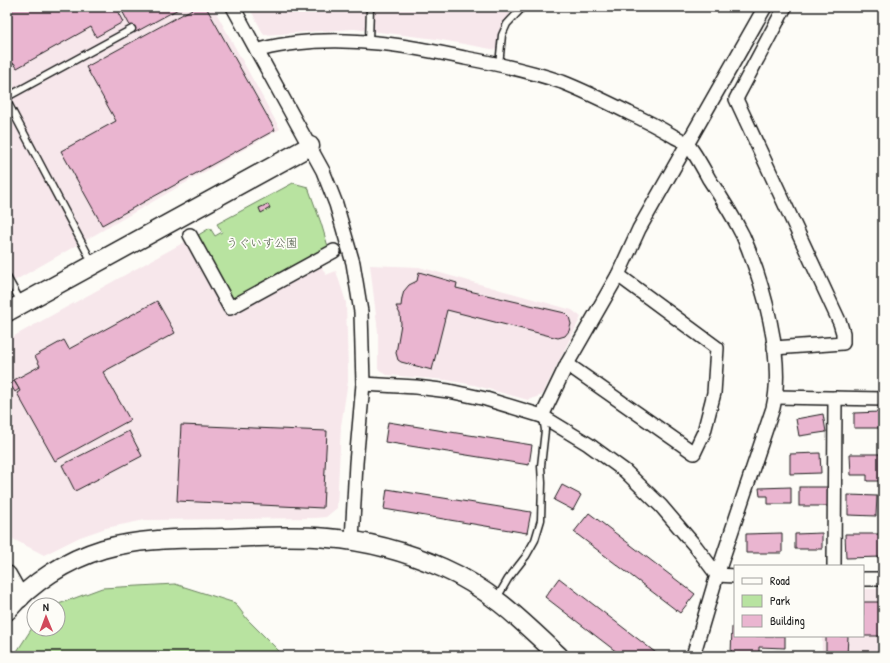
<svg xmlns="http://www.w3.org/2000/svg" width="890" height="663" font-family="'Patrick Hand','Klee One',sans-serif">
	<rect width="100%" height="100%" fill="#fdfcf7"/>
	<filter id="ink" filterUnits="userSpaceOnUse"><feTurbulence type="fractalNoise" baseFrequency=".025" numOctaves="2"/><feDisplacementMap in="SourceGraphic" scale="8" xChannelSelector="R" yChannelSelector="G"/><feConvolveMatrix kernelMatrix="1 2 1 2 8 2 1 2 1" color-interpolation-filters="sRGB"/></filter>
	<g filter="url(#ink)">
		<g fill="#f7e7eb">
			<path d="M7 7H213L280 129 7 285Z"/>
			<path d="M249 7H512L497 50 436 39 354 29 264 35Z"/>
			<path d="M190 239 319 262 326 275 336 271 346 302 348 371V381L341 426 337 508 326 517 316 518 145 520 106 528 80 537 44 555 11 538 7 531V340Z"/>
			<path d="M370 265 419 267 572 310 581 317 542 395 528 400 474 385 446 380 387 375 378 369V332Z"/>
			<path d="M863 589H883V656H822V636H863Z"/>
		</g>
		<g fill="#b8e3a0" stroke="#6a805e">
			<path d="M293 183 308 187 321 223 329 250 231 303 195 237 210 228 215 236 222 232 217 224Z"/>
			<path d="M175 584 235 603 247 619 284 656H14L34 625V629H58V605H56L102 588Z"/>
		</g>
		<g fill="#eab5d0" stroke="#1c1c1c">
			<path d="M7 7H115L123 22 96 37 91 27 17 68 14 63 7 67Z"/>
			<path d="M120 7H182L134 33Z"/>
			<path d="M196 7H206L275 130 102 225 61 151 116 121 86 67Z"/>
			<path d="M268 204 270 208 261 213 259 208Z"/>
			<path d="M419 272 457 283 456 288 565 313 569 317 571 324 569 331 565 336 558 338 447 310 432 370 401 362 398 360 396 353 401 324 400 314 396 306H401L402 298 404 291 409 285 417 281Z"/>
			<path d="M157 301 175 333 103 372 130 420 55 461 17 393 20 391 14 380 40 366 35 356 64 340 69 349Z"/>
			<path d="M14 381 19 389 15 392 10 384Z"/>
			<path d="M880 412V428H854V413Z"/>
			<path d="M823 414 826 432 799 436 796 419Z"/>
			<path d="M388 422 532 445 529 465 385 442Z"/>
			<path d="M181 425 327 431 323 508 177 501Z"/>
			<path d="M129 431 142 456 75 491 62 465Z"/>
			<path d="M820 453 821 473 790 474V454Z"/>
			<path d="M850 454H880V481H867V475H851Z"/>
			<path d="M562 485 581 495 573 510 554 500Z"/>
			<path d="M791 487V504H768V496H760L759 488Z"/>
			<rect x="799" y="487" width="29" height="19"/>
			<path d="M387 489 531 512 527 533 384 509Z"/>
			<path d="M848 495 877 496 876 516 848 515Z"/>
			<path d="M589 513 695 594 680 613 574 532Z"/>
			<path d="M782 533V553H746V534Z"/>
			<path d="M822 533V549H795V534Z"/>
			<path d="M845 534H881L882 557 846 558Z"/>
			<path d="M559 578 660 656H622L545 597Z"/>
			<rect x="863" y="602" width="20" height="34"/>
			<path d="M732 627H735V636H785V648L759 647V654H731Z"/>
			<path d="M826 636H848L847 656H826Z"/>
		</g>
		<g fill="none" stroke-linecap="round" stroke-linejoin="round">
			<g stroke="#1c1c1c" stroke-width="9">
				<g id="lane">
					<path d="M369 42 370 7"/>
					<path d="M499 65 502 35 507 24 523 7"/>
					<path d="M7 97 132 29"/>
					<path d="M7 101 92 262"/>
					<path d="M7 277 21 302"/>
					<path d="M497 598 508 579 526 556 535 540 541 520 542 483 541 466 545 430 543 418"/>
				</g>
			</g>
			<g stroke="#1c1c1c" stroke-width="16">
				<g id="street">
					<path d="M233 7 323 171 336 204 353 263 361 312 363 384 356 463 352 541"/>
					<path d="M257 51C270 46 283 45 296 43 353 36 410 46 465 58 498 64 530 71 562 82 585 91 607 102 629 113 645 120 660 128 675 137 679 139 684 141 687 144 694 151 704 170 709 179 721 197 733 216 743 236 763 282 785 359 773 408L717 575 693 656"/>
					<path d="M190 235 230 308 334 251"/>
					<path d="M774 348 843 343V333L840 323 736 99 785 7"/>
					<path d="M567 364 694 453 704 432 714 393 717 348 618 275"/>
					<path d="M363 384 416 387 449 391 486 399 542 416 588 444 625 471 661 506 696 547 717 575 735 576"/>
					<path d="M776 397 883 399"/>
					<path d="M542 416 567 364 618 275 639 229 765 7"/>
					<path d="M834 566 835 398"/>
					<path d="M863 579H883"/>
				</g>
			</g>
			<g stroke="#1c1c1c" stroke-width="21">
				<g id="secondary">
					<path d="M7 312 310 146"/>
					<path d="M7 575 20 598"/>
					<path d="M7 611C32 582 67 560 103 549 142 538 182 539 222 538 257 537 293 535 328 538 368 541 407 552 443 568 489 588 523 622 559 656"/>
				</g>
			</g>
			<use href="#lane" stroke="#fdfcf7" stroke-width="6"/>
			<use href="#street" stroke="#fdfcf7" stroke-width="13"/>
			<use href="#secondary" stroke="#fdfcf7" stroke-width="18"/>
		</g>
	</g>
	<g text-anchor="middle" stroke-width="3.5" stroke-linejoin="round" paint-order="stroke">
		<g font-size="12" fill="#4b5844" stroke="#fdfcf7">
			<text x="262" y="247">うぐいす公園</text>
		</g>
	</g>
	<rect width="890" height="663" fill="none" stroke="#fdfcf7" stroke-width="24"/>
	<rect x="12" y="12" width="866" height="639" fill="none" stroke="#1c1c1c" stroke-width="1.5" filter="url(#ink)"/>
	<rect x="734" y="565" width="130" height="72" fill="#fdfcf7" stroke="#a3a29f"/>
	<rect x="742" y="578" width="20" height="6" fill="#fdfcf7" stroke="#a3a29f"/>
	<text x="770" y="585" font-size="12" fill="#1c1c1c">Road</text>
	<rect x="742" y="595" width="20" height="12" fill="#b8e3a0" stroke="#a3a29f"/>
	<text x="770" y="605" font-size="12" fill="#1c1c1c">Park</text>
	<rect x="742" y="615" width="20" height="12" fill="#eab5d0" stroke="#a3a29f"/>
	<text x="770" y="625" font-size="12" fill="#1c1c1c">Building</text>
	<g transform="translate(46 617) rotate(359)"><circle r="19" fill="#fdfcf7" stroke="#a3a29f"/>
	<path d="M0-3L7 15L0 10L-7 15Z" fill="#d1495b"/>
	<text y="-6" font-size="11" font-weight="bold" text-anchor="middle" fill="#1c1c1c">N</text>
	</g>
</svg>
